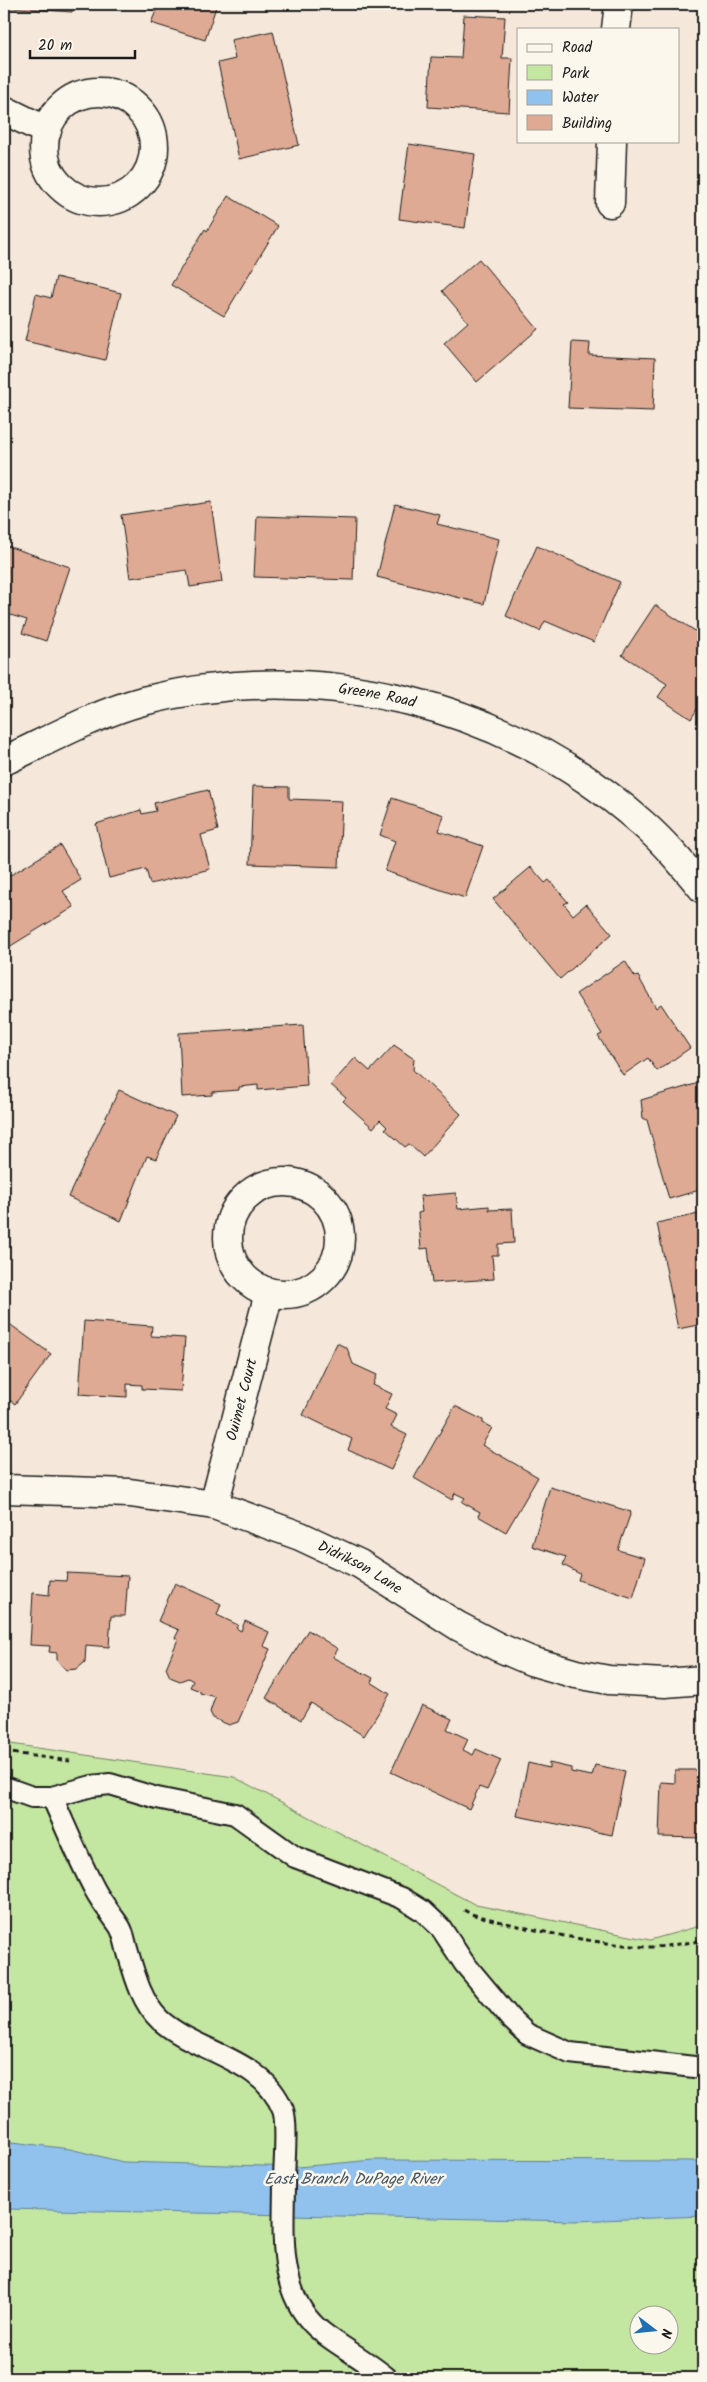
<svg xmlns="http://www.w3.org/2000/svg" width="707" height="2382" font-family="Kalam,sans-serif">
	<rect width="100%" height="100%" fill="#f5e8da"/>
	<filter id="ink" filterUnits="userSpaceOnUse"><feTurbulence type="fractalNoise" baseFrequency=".02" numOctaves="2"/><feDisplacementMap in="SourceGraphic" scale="10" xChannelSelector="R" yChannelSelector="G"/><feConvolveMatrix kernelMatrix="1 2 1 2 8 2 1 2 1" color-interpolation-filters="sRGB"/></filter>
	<g filter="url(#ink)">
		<path fill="#c3e6a0" stroke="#70815e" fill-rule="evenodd" d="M4 1743 234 1777 476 1905 650 1940 703 1925V2378H4ZM640 2314H670V2344H640Z"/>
		<path fill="#91c2ed" stroke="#628099" d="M4 2141 70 2149 123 2162 298 2167 373 2160 703 2161V2216L576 2221 4 2209Z"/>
		<g fill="#dfaa93" stroke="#1c1c1c">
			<path d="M4 4H73L72 12 4 7Z"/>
			<path d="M133 4H217L205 40 151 23 156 11Z"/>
			<path d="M464 15 505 17 502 58H512L509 112 428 107 431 57 461 58Z"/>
			<path d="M273 31 299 145 239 159 218 63 235 59 231 40Z"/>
			<path d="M409 144 475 154 465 228 399 219Z"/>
			<path d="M228 196 278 226 224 316 171 285 205 229 207 231Z"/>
			<path d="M479 259 538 329 477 382 444 343 468 322 442 291Z"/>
			<path d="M56 277 121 293 105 360 25 341 36 294 51 298Z"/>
			<path d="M572 342 590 343 589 355 655 358 653 411 568 408Z"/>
			<path d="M211 502 222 582 190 587 187 570 130 578 121 515Z"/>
			<path d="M395 504 440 515 437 524 499 539 484 604 377 577Z"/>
			<path d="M257 516 355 519 353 580 254 577Z"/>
			<path d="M4 545 70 567 46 641 22 633 27 620 4 613Z"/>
			<path d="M537 546 620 582 594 642 545 621 540 631 506 616Z"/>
			<path d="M655 605 703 636V699L691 719 658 697 667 684 622 655Z"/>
			<path d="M253 786 289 787V799L342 801 339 867 250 864Z"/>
			<path d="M208 790 218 830 201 835 210 869 150 884 146 869 109 878 96 824 141 810 142 814 156 811 154 803Z"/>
			<path d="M392 798 444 815 439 831 483 846 465 898 385 871 395 841 380 835Z"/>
			<path d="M60 845 81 880 63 891 74 907 9 947 4 939V879Z"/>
			<path d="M531 867 545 883 549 880 568 902 564 904 573 915 586 904 612 934 560 979 493 899Z"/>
			<path d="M625 961 635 977 638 976 656 1008 661 1004 690 1048 657 1071 648 1058 623 1075 598 1036 602 1034 576 994Z"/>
			<path d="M303 1025 307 1086 258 1090V1085L239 1087V1090L212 1092V1095L182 1097 179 1033Z"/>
			<path d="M394 1045 414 1059 413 1070 461 1114 423 1157 409 1144 405 1147 385 1129 387 1127 380 1120 373 1128 343 1101 346 1098 331 1085 355 1058 370 1071Z"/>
			<path d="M699 1083 703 1100V1189L669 1199 647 1120 643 1118 641 1100Z"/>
			<path d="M119 1090 176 1116 156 1159 147 1156 121 1221 68 1197Z"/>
			<path d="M456 1193 458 1209 489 1206V1210L512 1209 514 1243 498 1244V1255H492L494 1279 432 1283 428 1248 421 1249 418 1213 422 1212 420 1196Z"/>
			<path d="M703 1213V1324L678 1329 657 1223Z"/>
			<path d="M4 1320 51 1354 15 1404 4 1396Z"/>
			<path d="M84 1321 152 1326 151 1336 185 1338 181 1391 142 1389V1385L127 1384V1397L79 1394Z"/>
			<path d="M337 1343 347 1348 353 1364 377 1375 373 1385 392 1394 385 1409 397 1415 391 1427 407 1435 391 1470 348 1450 352 1439 303 1415Z"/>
			<path d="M703 1346V1370L699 1347Z"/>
			<path d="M455 1406 483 1420V1423L492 1428 482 1445 538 1477 506 1532 478 1516 480 1512 462 1502 465 1498 455 1493 452 1500 414 1478Z"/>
			<path d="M550 1487 631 1512 618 1550 645 1558 633 1598 578 1580 580 1574 563 1565 566 1557 532 1546Z"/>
			<path d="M67 1573 128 1576 125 1616H111L109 1647 86 1645 85 1662 77 1669 66 1670 57 1660V1653L49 1652 50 1646 30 1645 33 1593 49 1595 50 1580 66 1581Z"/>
			<path d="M175 1583 221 1604 217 1615 238 1625 236 1628 241 1631 245 1621 269 1632 263 1646 270 1649 238 1722 229 1725 213 1718 210 1712 215 1697 200 1693V1691L190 1687 193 1681 188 1678 180 1681 170 1677 166 1668 178 1639 175 1638 179 1630 158 1621Z"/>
			<path d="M308 1630 338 1649 333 1657 373 1678 371 1682 390 1694 364 1736 311 1703 301 1720 266 1698Z"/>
			<path d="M422 1705 452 1719 447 1729 468 1739 463 1750 473 1755 476 1749 501 1760 487 1790 479 1787 469 1809 391 1772Z"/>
			<path d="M528 1763 549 1768V1763L571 1768V1772L592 1776 595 1765 625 1771 612 1835 517 1816Z"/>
			<path d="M675 1770H703V1838L659 1837 661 1782 675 1783Z"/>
		</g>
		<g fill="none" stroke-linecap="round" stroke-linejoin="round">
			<g stroke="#1c1c1c" stroke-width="24">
				<g id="lane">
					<path d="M4 1787 32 1797H52L92 1786 110 1784 157 1798 235 1814 295 1857 402 1898 423 1911 441 1928 464 1963 510 2018 527 2034 570 2053 703 2068"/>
					<path d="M52 1797C66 1828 79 1860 95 1890 102 1903 112 1915 120 1927 124 1934 125 1942 127 1949 134 1973 141 2002 160 2020 197 2053 263 2058 283 2110 288 2124 284 2165 284 2182 284 2233 276 2297 323 2333 344 2349 367 2361 387 2378"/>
				</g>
			</g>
			<g stroke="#1c1c1c" stroke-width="31">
				<g id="street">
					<path d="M616 29 619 4"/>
					<circle cx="99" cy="147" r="55"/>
					<path d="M4 110 47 131"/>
					<path d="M610 203 612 141"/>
					<path id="s1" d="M4 761C49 740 95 714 143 701 320 657 506 703 642 823 665 843 684 866 703 889"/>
					<circle cx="284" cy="1238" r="56"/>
					<path id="s2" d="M4 1489 130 1493 214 1505 300 1536 360 1564 458 1626 498 1647 531 1661 576 1674 609 1680 665 1683 703 1680"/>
					<path id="s3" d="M214 1505 269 1293"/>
				</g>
			</g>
			<g stroke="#1c1c1c" stroke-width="3" stroke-dasharray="5 4" stroke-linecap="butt">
				<path d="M4 1752 70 1761"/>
				<path d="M464 1910 471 1914C528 1929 587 1943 646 1947 664 1948 685 1942 703 1941"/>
			</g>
			<use href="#lane" stroke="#fbf7ec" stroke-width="20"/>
			<use href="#street" stroke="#fbf7ec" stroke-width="28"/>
		</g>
	</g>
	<g text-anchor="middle" stroke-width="5" stroke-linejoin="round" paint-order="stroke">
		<g font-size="15" fill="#1c1c1c" stroke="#fbf7ec">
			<text dy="5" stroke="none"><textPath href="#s1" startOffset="388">Greene Road</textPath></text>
			<text dy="5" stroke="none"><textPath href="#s3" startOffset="109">Ouimet Court</textPath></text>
			<text dy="5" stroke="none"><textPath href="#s2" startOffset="370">Didrikson Lane</textPath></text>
		</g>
		<g font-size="16" font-style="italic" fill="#455665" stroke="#fbf7ec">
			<text x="353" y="2184">East Branch DuPage River</text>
		</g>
	</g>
	<rect width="707" height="2382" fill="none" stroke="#fbf7ec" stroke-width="20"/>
	<rect x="10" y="10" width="687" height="2362" fill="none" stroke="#1c1c1c" stroke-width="2" filter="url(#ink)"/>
	<rect x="517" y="28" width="162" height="115" fill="#fbf7ec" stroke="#a29f99"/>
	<rect x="527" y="44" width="25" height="8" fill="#fbf7ec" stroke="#a29f99"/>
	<text x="562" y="52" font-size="15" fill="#1c1c1c">Road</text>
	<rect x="527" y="65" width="25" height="15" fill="#c3e6a0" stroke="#a29f99"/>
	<text x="562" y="78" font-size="15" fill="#1c1c1c">Park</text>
	<rect x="527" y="90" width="25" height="15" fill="#91c2ed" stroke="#a29f99"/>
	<text x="562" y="102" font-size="15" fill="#1c1c1c">Water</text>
	<rect x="527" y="115" width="25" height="15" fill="#dfaa93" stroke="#a29f99"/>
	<text x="562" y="128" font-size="15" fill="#1c1c1c">Building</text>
	<g transform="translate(654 2330) rotate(106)"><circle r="24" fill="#fbf7ec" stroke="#a29f99"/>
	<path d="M0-4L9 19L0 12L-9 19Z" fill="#1f6fb2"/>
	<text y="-8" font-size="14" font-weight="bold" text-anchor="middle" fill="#1c1c1c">N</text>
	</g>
	<path d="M30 50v8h105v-8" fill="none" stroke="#1c1c1c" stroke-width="2.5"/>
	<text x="38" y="50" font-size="15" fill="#1c1c1c" stroke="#fbf7ec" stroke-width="4" paint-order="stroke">20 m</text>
</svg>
